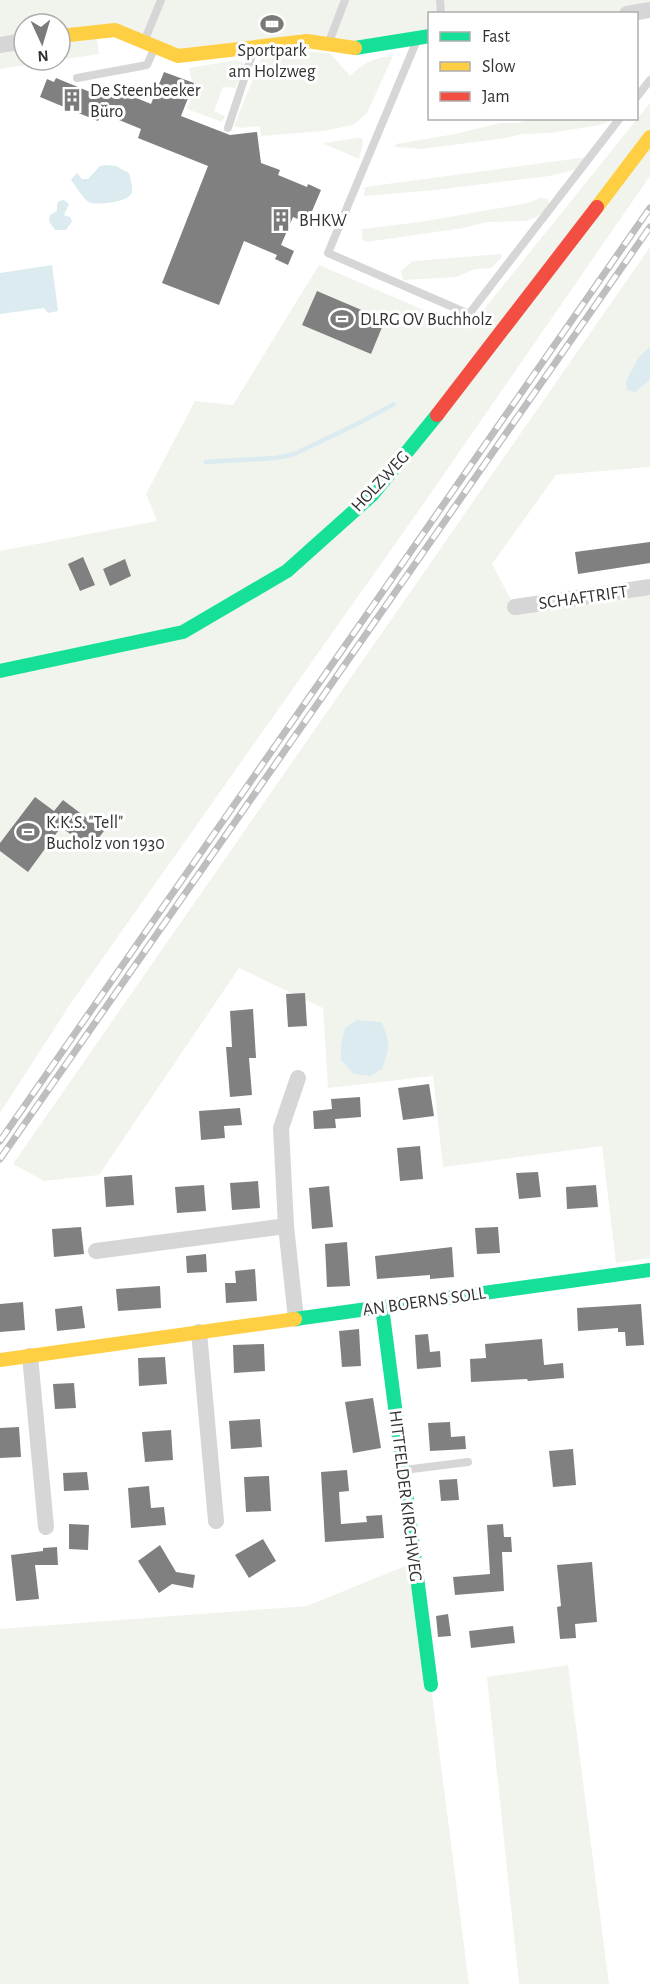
<svg xmlns="http://www.w3.org/2000/svg" width="650" height="1984" font-family="'Alegreya Sans',sans-serif">
	<rect width="100%" height="100%" fill="#fff"/>
	<g fill="#f1f4ed">
		<path d="M0 0H650V10L627 13 430 14 429 36 178 56 96 31 99 54 60 60V24H24V60H59L0 69Z"/>
		<path d="M295 51 330 53 350 76C363 63 375 57 393 56L367 113 353 125 324 131 261 136 260 126 241 128 234 126 262 56Z"/>
		<path d="M237 60 247 65 235 88 223 87 214 111 225 116 222 122 187 109 196 85 192 81 189 68Z"/>
		<path d="M650 103V176L424 503 71 1003 0 1113V551L157 521 146 494 195 401 233 405 319 265 468 329Z"/>
		<path d="M534 119H615L600 125 550 133 522 134 506 138 422 149 395 147 396 144 455 134 500 123H518Z"/>
		<path d="M358 138H362L363 144 359 159 322 143Z"/>
		<path d="M587 157 577 169 550 176 435 190 364 196 365 187Z"/>
		<path d="M540 198 548 199 549 203 547 209 537 217 526 221 487 222 463 228 366 242 362 239V229L420 222 528 203Z"/>
		<path d="M650 247V467L556 475 492 564 515 607 650 587V1258L616 1263 602 1146 443 1167 433 1076 328 1088 323 1008 239 968 99 1175 44 1181 13 1164Z"/>
		<path d="M500 254 502 257 491 268 475 269 456 277 403 280 401 271 413 261Z"/>
		<path d="M415 1562 469 1984H0V1629L307 1606Z"/>
		<path d="M568 1665 609 1984H519L487 1677Z"/>
	</g>
	<g fill="#dbebf0">
		<path d="M106 165 116 166 129 173C130 178 133 186 132 192 131 202 96 206 89 202 82 198 76 186 71 180L77 173 82 179H88L100 166Z"/>
		<path d="M64 200 69 204 64 215 70 217 72 221 66 230H55L49 221 50 215 57 211V204L59 201Z"/>
		<path d="M52 265 58 311 48 313 44 308 0 314V273Z"/>
		<path d="M650 347V380L635 392 627 390 626 381 639 357Z"/>
		<path d="M357 1020 381 1022C391 1041 389 1050 382 1069L370 1076 354 1074 341 1060V1045L345 1028Z"/>
	</g>
	<g fill="none" stroke-linecap="round" stroke-linejoin="round">
		<path stroke="#dbebf0" stroke-width="4.5" d="M206 462 275 458 292 455 359 423 394 404"/>
	</g>
	<g fill="#808080">
		<path d="M164 72 194 83 181 116 230 135 257 132 261 163 280 170 278 175 307 187 308 184 321 190 307 223 293 217 281 245 294 251 288 265 275 259 277 255 244 241 219 305 162 283 208 166 138 138 141 129 102 113 98 121 40 97 47 79 54 82 56 78 107 99 112 88 151 104Z"/>
		<path d="M317 291 385 320 371 354 302 325Z"/>
		<path d="M650 542V563L578 574 575 552Z"/>
		<path d="M83 557 95 585 80 591 68 564Z"/>
		<path d="M125 559 131 576 110 586 103 569Z"/>
		<path d="M35 797 54 811 63 800 104 831 90 849 61 827 28 872 0 851V843Z"/>
		<path d="M305 993 307 1026 288 1027 286 994Z"/>
		<path d="M253 1009 256 1058H249L252 1095 230 1097 226 1047H232L230 1011Z"/>
		<path d="M429 1084 434 1116 403 1120 398 1088Z"/>
		<path d="M360 1097 361 1117 335 1119 336 1128 314 1129 313 1111 332 1109 331 1099Z"/>
		<path d="M240 1108 242 1125 224 1126 225 1138 201 1140 199 1111Z"/>
		<path d="M420 1146 423 1179 400 1181 397 1148Z"/>
		<path d="M538 1172 541 1197 519 1199 516 1173Z"/>
		<path d="M132 1175 134 1205 106 1207 104 1177Z"/>
		<path d="M258 1181 260 1208 232 1210 230 1183Z"/>
		<path d="M204 1185 206 1211 177 1213 175 1187Z"/>
		<path d="M596 1185 598 1207 567 1209 566 1187Z"/>
		<path d="M329 1186 333 1227 312 1229 309 1188Z"/>
		<path d="M81 1227 84 1254 54 1257 52 1229Z"/>
		<path d="M498 1227 500 1253 477 1254 475 1228Z"/>
		<path d="M347 1242 350 1286 327 1287 325 1244Z"/>
		<path d="M452 1247 454 1277 430 1279V1275L377 1279 375 1256Z"/>
		<path d="M206 1254 207 1272 187 1273 186 1256Z"/>
		<path d="M255 1269 257 1301 226 1303 225 1283H236L235 1271Z"/>
		<path d="M160 1286 161 1308 118 1311 116 1289Z"/>
		<path d="M23 1302 25 1330 0 1332V1304Z"/>
		<path d="M641 1304 644 1345 626 1346 625 1332H618V1328L578 1331 577 1308Z"/>
		<path d="M82 1306 85 1328 57 1331 55 1309Z"/>
		<path d="M359 1329 361 1366 342 1367 339 1331Z"/>
		<path d="M428 1334 430 1352 440 1351 441 1367 417 1369 415 1335Z"/>
		<path d="M542 1339 544 1365 563 1363 564 1378 528 1381 527 1379 471 1382 470 1359 486 1358 485 1344Z"/>
		<path d="M264 1344 265 1371 234 1373 233 1345Z"/>
		<path d="M165 1357 167 1384 139 1386 138 1358Z"/>
		<path d="M74 1383 76 1408 55 1409 53 1384Z"/>
		<path d="M373 1398 381 1448 353 1453 345 1402Z"/>
		<path d="M260 1419 262 1447 231 1449 229 1421Z"/>
		<path d="M450 1422 451 1437 465 1436 466 1449 430 1451 428 1423Z"/>
		<path d="M19 1427 21 1457 0 1458V1428Z"/>
		<path d="M171 1430 173 1460 145 1462 142 1432Z"/>
		<path d="M573 1449 576 1485 553 1487 549 1451Z"/>
		<path d="M347 1470 349 1491 339 1492 341 1524 367 1522 366 1516 382 1515 384 1538 325 1542 321 1472Z"/>
		<path d="M87 1472 89 1490 64 1491 63 1473Z"/>
		<path d="M269 1476 271 1511 246 1512 244 1477Z"/>
		<path d="M457 1479 459 1500 441 1501 439 1480Z"/>
		<path d="M149 1486 151 1508 164 1507 166 1525 131 1528 128 1488Z"/>
		<path d="M69 1524 89 1525 88 1550 69 1549Z"/>
		<path d="M503 1524 504 1537H511L512 1552H502L504 1591 455 1595 453 1577 490 1574 487 1525Z"/>
		<path d="M263 1539 276 1561 249 1578 235 1555Z"/>
		<path d="M160 1545 176 1572 195 1575 193 1588 172 1584 159 1593 138 1561Z"/>
		<path d="M57 1547 58 1565H35L39 1599 16 1601 11 1555 43 1551V1548Z"/>
		<path d="M592 1562 597 1622 575 1624 576 1638 560 1639 557 1607 561 1606 557 1565Z"/>
		<path d="M448 1614 451 1636 438 1637 436 1616Z"/>
		<path d="M513 1626 515 1643 471 1648 469 1631Z"/>
	</g>
	<g fill="none" stroke-linecap="round" stroke-linejoin="round">
		<g stroke="#d6d6d6" stroke-width="8">
			<path d="M440 0 441 14"/>
			<path d="M417 40 328 253 469 314 620 118"/>
			<path d="M144 42 161 0"/>
			<path d="M329 42 345 0"/>
			<path d="M77 78 147 65 155 47"/>
			<path d="M636 98 650 80"/>
			<path d="M228 128 254 49"/>
			<path d="M404 1470 468 1462"/>
		</g>
		<g stroke="#d6d6d6" stroke-width="16">
			<path d="M627 14 650 10"/>
			<path d="M0 45 24 41"/>
			<path d="M515 607 650 587"/>
			<path d="M96 1251 286 1226"/>
			<path d="M296 1319 286 1226 281 1128 298 1078"/>
			<path d="M199 1332 216 1521"/>
			<path d="M30 1356 46 1527"/>
		</g>
		<g stroke="#16e098" stroke-width="14">
			<path d="M355 48 430 36"/>
			<path d="M0 671 183 632 287 571 372 495 437 415"/>
			<path d="M382 1307 431 1685"/>
			<path d="M295 1319 650 1270"/>
		</g>
		<g stroke="#ffcf43" stroke-width="14">
			<path d="M60 36 115 30 178 56 307 41 355 48"/>
			<path d="M597 207 650 137"/>
			<path d="M0 1360 295 1319"/>
		</g>
		<path stroke="#f24e42" stroke-width="14" d="M437 415 597 207"/>
		<g stroke="#bebebe" stroke-width="7">
			<g id="rail">
				<path d="M0 1141 650 208"/>
				<path d="M0 1159 650 227"/>
			</g>
		</g>
		<use href="#rail" stroke="#fff" stroke-width="4.5" stroke-dasharray="14" stroke-linecap="butt"/>
	</g>
	<defs>
		<g id="stadium-bare" transform="scale(1.8)"><path d="M0-5a6.5 5 0 1 0 0 10a6.5 5 0 1 0 0-10ZM-3.5-1.8h7v3.6h-7Z" fill="#7a7a7a" stroke="#fff" stroke-width="2.5" paint-order="stroke"/></g>
		<g id="building-bare" transform="scale(1.8)"><path d="M-4-6H4V6H1V3H-1V6H-4ZM-2.5-4.3h1.7v1.8h-1.7ZM.8-4.3h1.7v1.8H.8ZM-2.5-1h1.7V.8h-1.7ZM.8-1h1.7V.8H.8Z" fill="#7a7a7a" stroke="#fff" stroke-width="2.5" paint-order="stroke"/></g>
	</defs>
	<g fill-rule="evenodd">
		<use href="#stadium-bare" x="272" y="24"/>
		<use href="#building-bare" x="72" y="100"/>
		<use href="#building-bare" x="281" y="220"/>
		<use href="#stadium-bare" x="342" y="319"/>
		<use href="#stadium-bare" x="28" y="832"/>
	</g>
	<g text-anchor="middle" stroke-width="6" stroke-linejoin="round" paint-order="stroke">
		<g font-size="18" fill="#323232" stroke="#fff" text-anchor="start">
			<text x="272" y="56" text-anchor="middle">Sportpark<tspan x="272" dy="21">am Holzweg</tspan></text>
			<text x="90" y="96">De Steenbeeker<tspan x="90" dy="21">Büro</tspan></text>
			<text x="299" y="226">BHKW</text>
			<text x="360" y="325">DLRG OV Buchholz</text>
			<text x="46" y="828">K.K.S. "Tell"<tspan x="46" dy="21">Bucholz von 1930</tspan></text>
		</g>
		<g font-size="18" fill="#323232" stroke="#fff">
			<text transform="translate(380 481) rotate(-47)" y="6">HOLZWEG</text>
			<text transform="translate(583 597) rotate(-8)" y="6">SCHAFTRIFT</text>
			<text transform="translate(424 1301) rotate(-8)" y="6">AN BOERNS SOLL</text>
			<text transform="translate(406 1496) rotate(83)" y="6">HITTFELDER KIRCHWEG</text>
		</g>
	</g>
	<rect x="428" y="12" width="210" height="108" fill="#ffffff" stroke="#adadad" stroke-width="1.5"/>
	<rect x="440" y="32" width="30" height="9" fill="#16e098" stroke="#adadad" stroke-width="1.5"/>
	<text x="482" y="42" font-size="18" fill="#323232">Fast</text>
	<rect x="440" y="62" width="30" height="9" fill="#ffcf43" stroke="#adadad" stroke-width="1.5"/>
	<text x="482" y="72" font-size="18" fill="#323232">Slow</text>
	<rect x="440" y="92" width="30" height="9" fill="#f24e42" stroke="#adadad" stroke-width="1.5"/>
	<text x="482" y="102" font-size="18" fill="#323232">Jam</text>
	<g transform="translate(42 42) rotate(176)"><circle r="28" fill="#ffffff" stroke="#adadad" stroke-width="1.5"/>
	<path d="M0-4.5L10 22L0 15L-10 22Z" fill="#7a7a7a"/>
	<text y="-9" font-size="16" font-weight="bold" text-anchor="middle" fill="#323232">N</text>
	</g>
</svg>
